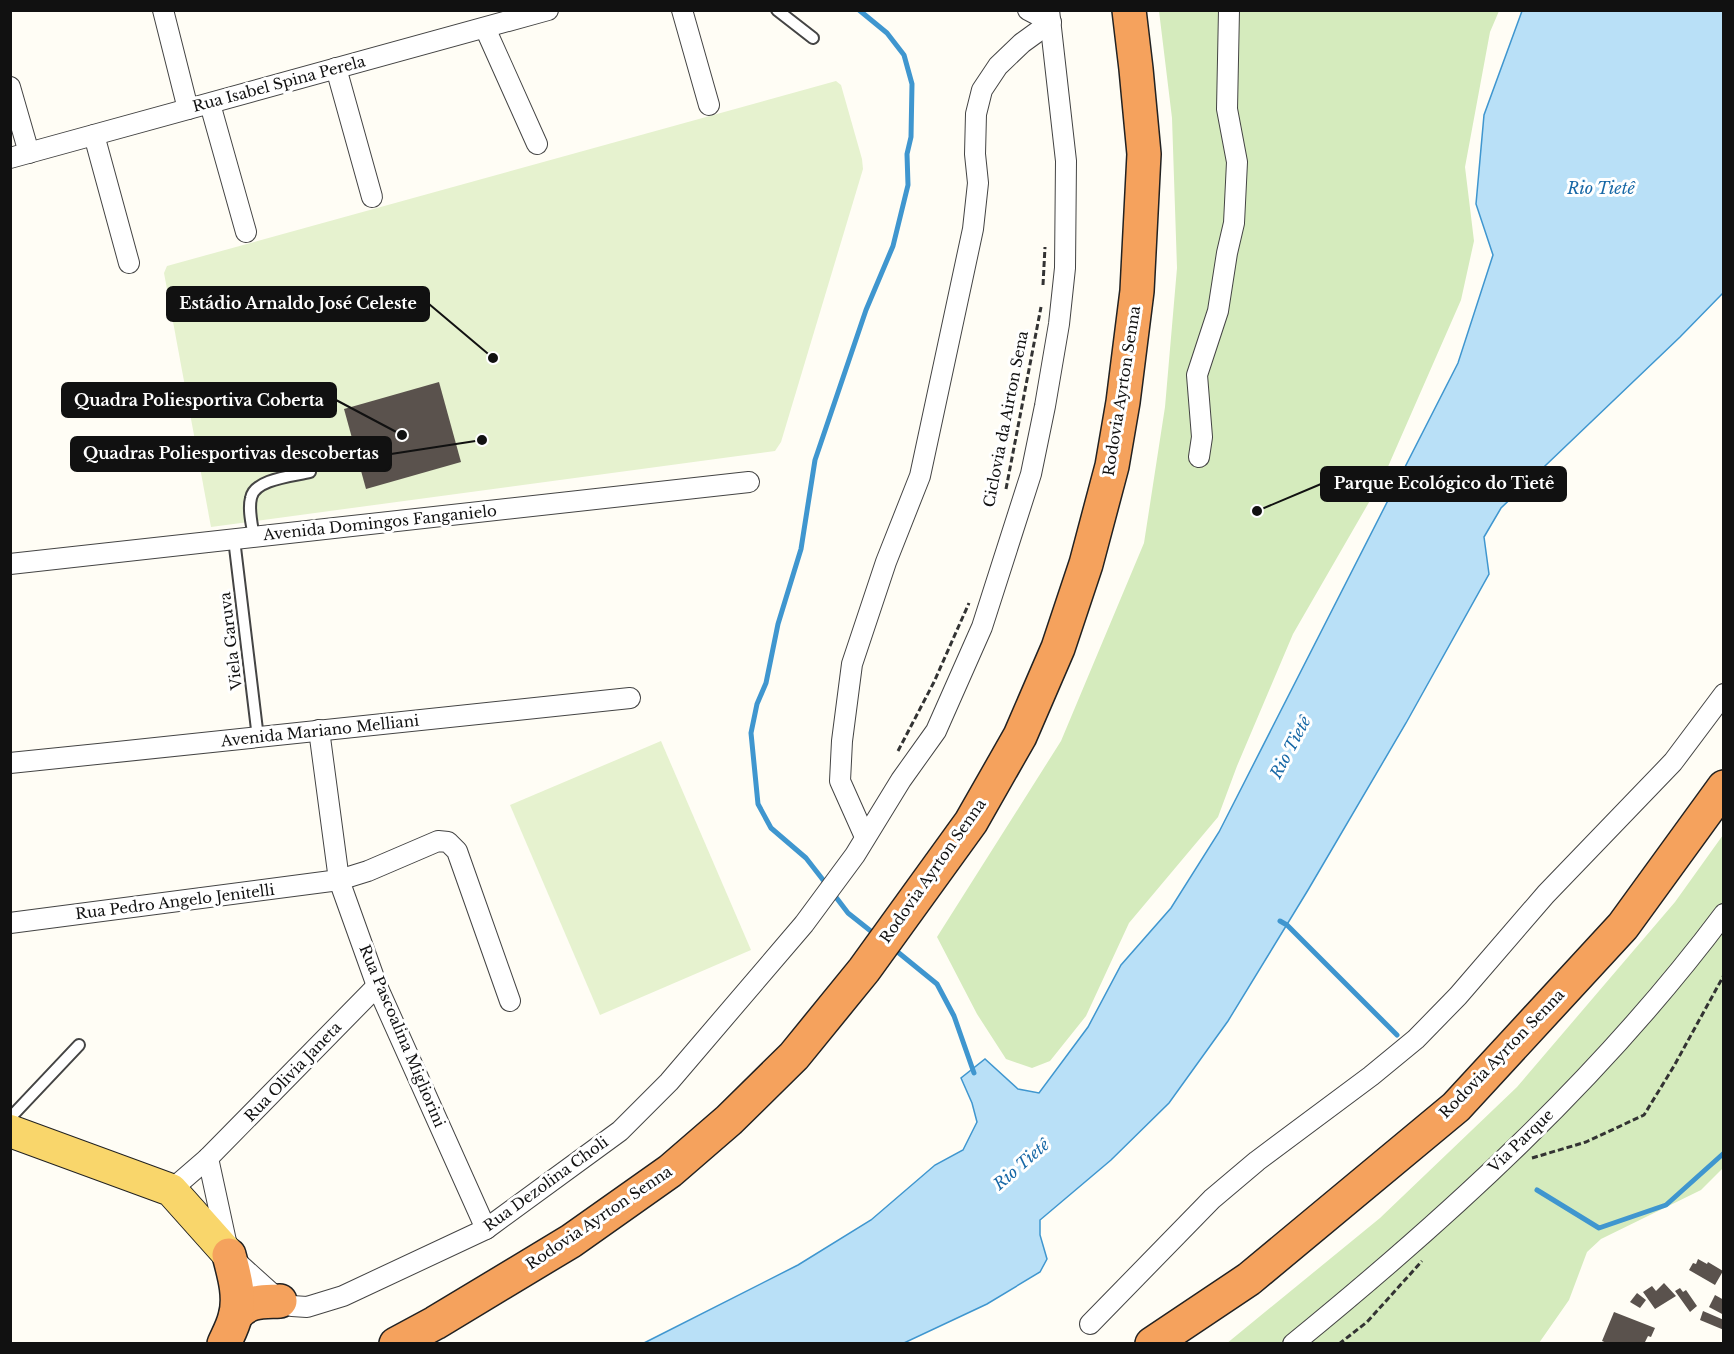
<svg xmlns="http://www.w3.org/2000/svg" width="1734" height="1354" font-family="'Libre Baskerville',serif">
	<rect width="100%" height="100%" fill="#fffdf5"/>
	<g fill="#d5ebbd">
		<path d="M1159 11H1499L1490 32 1465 167 1474 241 1461 300 1383 478 1293 634 1237 766 1218 817 1129 923 1086 1016 1050 1061 1032 1068 1006 1059 977 1014 937 937 1061 741 1144 543 1165 407 1177 268 1172 118Z"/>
		<path d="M1723 835V1168L1701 1190 1601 1239 1587 1252 1569 1300 1539 1343 1226 1344 1380 1218 1517 1087 1675 902Z"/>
	</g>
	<g fill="#e6f2cf">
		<path d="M836 81 841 85 862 159 863 169 781 442 775 451 211 527 164 273 167 266Z"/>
		<path d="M661 741 751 950 600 1015 510 805Z"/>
	</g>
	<path fill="#b9e0f7" stroke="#3f96cf" stroke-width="1.5" d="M1522 11H1723V293L1680 337 1501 508 1484 537 1489 574 1406 723 1308 890 1228 1021 1169 1103 1111 1160 1040 1220V1235L1047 1259 1040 1272 987 1304 904 1343H644L798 1265 871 1220 935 1165 963 1150 977 1122 972 1103 961 1078 985 1059 1018 1089 1039 1093 1088 1027 1121 965 1171 908 1219 832 1458 363 1493 255 1476 204 1484 115Z"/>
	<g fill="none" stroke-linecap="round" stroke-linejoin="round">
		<g stroke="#3f96cf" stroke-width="5">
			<path d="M827 885 806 858 771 828 758 804 751 733 757 704 766 683 778 624 801 549 815 460 866 310 893 246 908 185 907 154 911 137 912 84 904 55 887 33 859 10"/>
			<path d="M832 892 848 913 877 936"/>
			<path d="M1280 921 1287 925 1397 1035"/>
			<path d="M894 949 937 984 954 1016 974 1073"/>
			<path d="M1537 1190 1599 1228 1666 1205 1724 1153"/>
		</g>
	</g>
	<g fill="#5a524d">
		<path d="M439 382 461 462 366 489 344 409Z"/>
		<path d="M1698 1259 1707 1264 1708 1262 1723 1271 1715 1285 1689 1270 1693 1263 1696 1264Z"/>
		<path d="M1664 1283 1676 1296 1655 1309 1643 1292 1652 1286 1656 1291Z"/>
		<path d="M1680 1288 1683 1292 1686 1290 1697 1306 1690 1312 1675 1291Z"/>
		<path d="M1637 1293 1646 1300 1640 1308 1630 1302Z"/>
		<path d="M1715 1295 1724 1300V1315L1709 1307Z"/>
		<path d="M1703 1311 1724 1320V1330L1700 1320Z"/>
		<path d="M1614 1312 1655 1328 1651 1337 1648 1336 1644 1344H1609L1602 1341Z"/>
	</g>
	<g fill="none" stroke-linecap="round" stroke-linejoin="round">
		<g stroke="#444" stroke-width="14">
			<g id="lane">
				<path d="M777 10 813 38"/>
				<path d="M254 537C252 525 248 510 251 498 254 479 294 476 310 472"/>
				<path d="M234 539 258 738"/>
				<path d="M10 1118 79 1045"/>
			</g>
		</g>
		<g stroke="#444" stroke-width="22">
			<g id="street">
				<path d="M163 10 188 109"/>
				<path d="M682 10 709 105"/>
				<path d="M485 28 537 144"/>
				<path d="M336 68 372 197"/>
				<path d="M10 87 29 153"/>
				<path d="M210 104 246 232"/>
				<path d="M94 135 129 263"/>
				<path d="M10 158 548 10"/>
				<path d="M1199 457 1202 437 1197 375 1218 311 1227 253 1234 223 1237 162 1227 109 1229 10"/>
				<path d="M10 564 749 482"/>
				<path d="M319 730 339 880 377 986 486 1229"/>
				<path d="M10 763C217 742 424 719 630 698"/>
				<path d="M865 837 840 781 842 741 852 664 886 562 920 476 973 229 978 183 975 154 976 114 982 90 998 66 1022 43 1051 22 1028 10"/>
				<path d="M10 923 339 880 368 871 438 841 448 842 457 851 510 1001"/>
				<path d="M208 1158 229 1255 280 1301 292 1306 307 1307 343 1296 486 1229 620 1131 669 1082 804 924 855 855 901 780 936 731 982 627 1031 474 1045 406 1059 324 1065 268 1066 161 1049 10"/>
				<path d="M171 1190 208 1158 377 986"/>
				<path d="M1090 1324 1212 1199 1257 1161 1371 1076 1416 1039 1458 996 1546 894 1673 762 1724 694"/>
				<path d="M1293 1344C1450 1216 1602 1077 1724 914"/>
			</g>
		</g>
		<g stroke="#222" stroke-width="34">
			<path id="primary" d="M10 1131 171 1190 229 1255"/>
		</g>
		<g stroke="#222" stroke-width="36">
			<g id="highway">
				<path d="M236 1315C249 1300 262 1302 280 1301"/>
				<path d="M224 1344C228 1335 233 1326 235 1317 241 1297 234 1274 229 1255"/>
				<path d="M396 1344 435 1323 571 1241 670 1171 729 1120 794 1056 864 970 971 822 1020 736 1058 648 1086 564 1112 466 1123 402 1137 291 1144 154 1136 69 1129 10"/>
				<path d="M1152 1344 1249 1279 1456 1107 1623 926 1724 787"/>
			</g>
		</g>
		<g stroke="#333" stroke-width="3" stroke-dasharray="6 3" stroke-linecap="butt">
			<path d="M1043 285 1045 247"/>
			<path d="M1006 489 1041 307"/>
			<path d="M898 751 934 682 969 603"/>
			<path d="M1532 1158 1586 1142 1644 1115 1674 1066 1724 975"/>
			<path d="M1339 1344 1367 1322 1422 1261"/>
		</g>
		<use href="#lane" stroke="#fff" stroke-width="10"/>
		<use href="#street" stroke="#fff" stroke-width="20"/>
		<use href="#primary" stroke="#f9d66b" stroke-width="32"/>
		<use href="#highway" stroke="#f5a25d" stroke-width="33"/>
	</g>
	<g text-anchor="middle" stroke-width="6" stroke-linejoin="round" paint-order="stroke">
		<g font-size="15" fill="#111" stroke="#fff">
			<text transform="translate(279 84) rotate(-15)" y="5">Rua Isabel Spina Perela</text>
			<text transform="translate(1122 391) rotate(-81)" y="5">Rodovia Ayrton Senna</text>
			<text transform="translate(1006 419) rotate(-79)" y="5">Ciclovia da Airton Sena</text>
			<text transform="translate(380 523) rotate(-6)" y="5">Avenida Domingos Fanganielo</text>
			<text transform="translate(231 641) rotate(-97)" y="5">Viela Garuva</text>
			<text transform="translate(320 731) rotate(-6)" y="5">Avenida Mariano Melliani</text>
			<text transform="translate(933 871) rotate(-55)" y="5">Rodovia Ayrton Senna</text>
			<text transform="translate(175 902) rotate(-7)" y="5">Rua Pedro Angelo Jenitelli</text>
			<text transform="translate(402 1036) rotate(67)" y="5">Rua Pascoalina Migliorini</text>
			<text transform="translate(1502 1054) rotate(-46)" y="5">Rodovia Ayrton Senna</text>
			<text transform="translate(293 1072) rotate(-46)" y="5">Rua Olivia Janeta</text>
			<text transform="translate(1521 1141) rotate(-44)" y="5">Via Parque</text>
			<text transform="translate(546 1184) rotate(-36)" y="5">Rua Dezolina Choli</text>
			<text transform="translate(599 1218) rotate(-34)" y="5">Rodovia Ayrton Senna</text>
		</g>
		<g font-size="16" font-style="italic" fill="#1768a6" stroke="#fff">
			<text x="1601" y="194">Rio Tietê</text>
			<text transform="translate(1290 747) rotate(-62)" y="6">Rio Tietê</text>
			<text transform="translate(1021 1164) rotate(-41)" y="6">Rio Tietê</text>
		</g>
	</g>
	<path fill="none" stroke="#111" stroke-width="2" d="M493 358L429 304M402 435L336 400M482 440L391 454M1257 511L1321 484"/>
	<g fill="#111" stroke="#fff" stroke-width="2">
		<circle cx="493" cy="358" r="6"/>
		<circle cx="402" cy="435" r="6"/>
		<circle cx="482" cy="440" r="6"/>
		<circle cx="1257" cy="511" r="6"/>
	</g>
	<g fill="#111" stroke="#111" stroke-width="2">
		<rect x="167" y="287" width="262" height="34" rx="6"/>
		<rect x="62" y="383" width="274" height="34" rx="6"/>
		<rect x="71" y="437" width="320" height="34" rx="6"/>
		<rect x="1321" y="467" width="245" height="34" rx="6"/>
	</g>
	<g font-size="16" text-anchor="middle" font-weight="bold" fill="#fff">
		<text x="298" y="309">Estádio Arnaldo José Celeste</text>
		<text x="199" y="406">Quadra Poliesportiva Coberta</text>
		<text x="231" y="459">Quadras Poliesportivas descobertas</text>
		<text x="1444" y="489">Parque Ecológico do Tietê</text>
	</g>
	<rect width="1734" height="1354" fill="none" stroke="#111111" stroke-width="24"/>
</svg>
